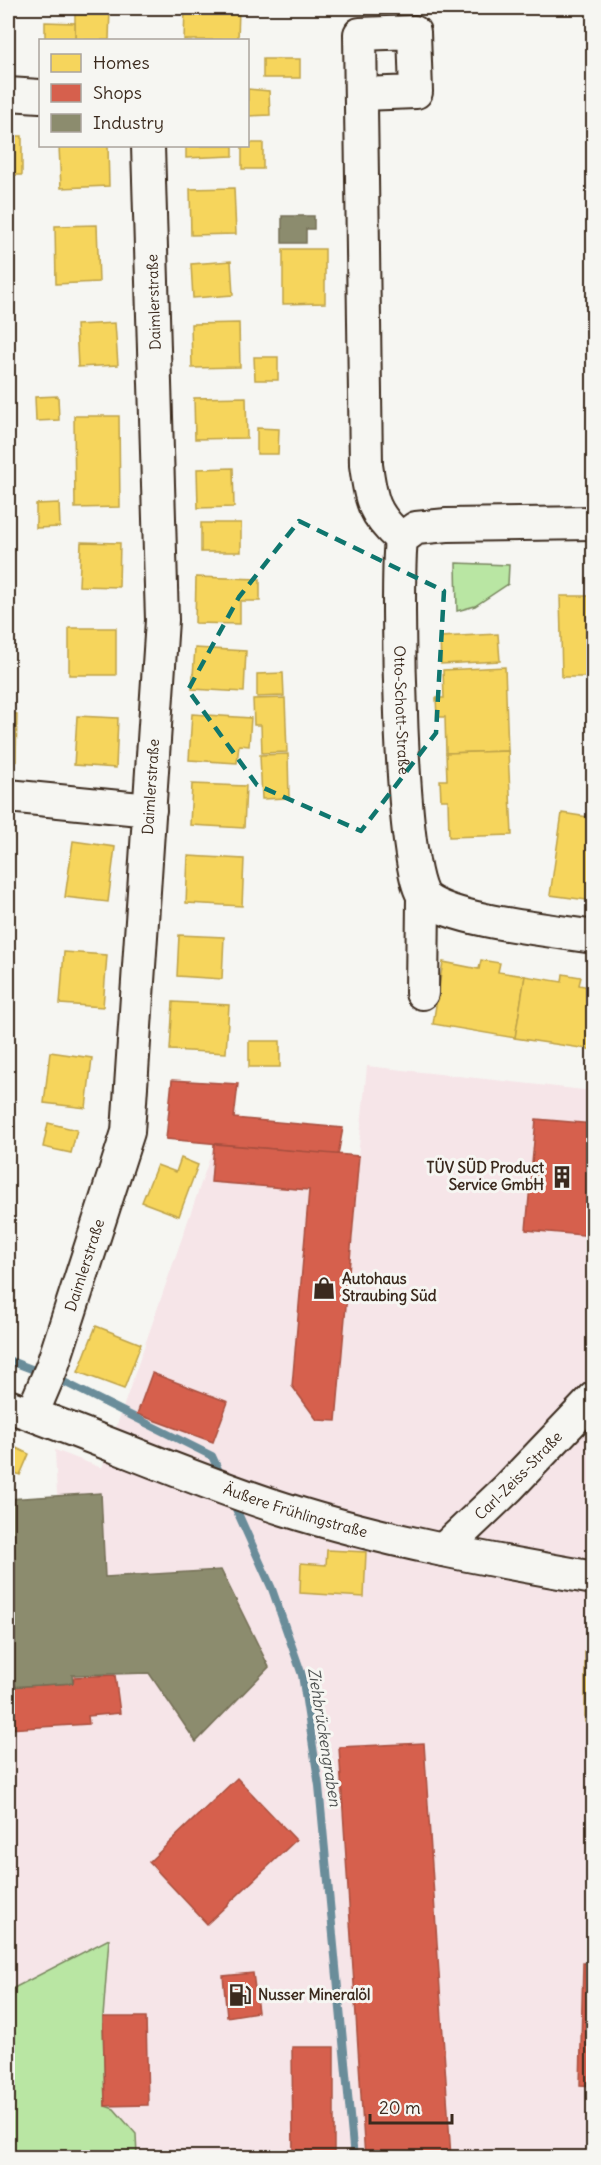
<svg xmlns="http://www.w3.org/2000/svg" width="601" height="2165" font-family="Delius,sans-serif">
	<rect width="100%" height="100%" fill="#f6f6f2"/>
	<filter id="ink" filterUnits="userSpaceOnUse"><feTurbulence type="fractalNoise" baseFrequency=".0167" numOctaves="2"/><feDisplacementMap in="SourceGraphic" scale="12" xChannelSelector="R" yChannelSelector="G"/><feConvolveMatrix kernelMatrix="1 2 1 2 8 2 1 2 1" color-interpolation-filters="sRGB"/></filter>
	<g filter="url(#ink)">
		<path fill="#f6e5e8" d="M367 1066 593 1091V2157H137L136 2134 105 2106 103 2017 109 1940 8 1991V1499L57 1496 55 1450 102 1468 215 1143 358 1156Z"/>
		<g fill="#b9e6a3" stroke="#7a8860" stroke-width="1.5">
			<path d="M456 563 509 565 508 584 475 606 457 611Z"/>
			<path d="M109 1939 103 2017 105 2106 114 2109 136 2134 137 2157 8 2158V1991Z"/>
		</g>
		<g fill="#f6d55c" stroke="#bea249" stroke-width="1.5">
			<rect x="8" y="8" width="4" height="42"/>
			<path d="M75 8H110L109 40H75Z"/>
			<path d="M185 8H239L238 40H184Z"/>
			<path d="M45 22 75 23V40H45Z"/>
			<rect x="263" y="59" width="37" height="19"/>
			<path d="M248 89 269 91 270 115 248 116Z"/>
			<rect x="8" y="136" width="14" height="39"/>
			<path d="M248 143H263V169H242V146Z"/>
			<path d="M59 146H108L109 186 61 188Z"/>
			<path d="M186 146H233V156L186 158Z"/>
			<path d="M234 188 236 234 191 235 190 189Z"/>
			<path d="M97 225 99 282 56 284 55 226Z"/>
			<path d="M283 249H325V303L283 304Z"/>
			<path d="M231 261 233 295 193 298 191 264Z"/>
			<path d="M115 323 118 365 78 367 76 325Z"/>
			<path d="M239 323 240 367 192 368 191 324Z"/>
			<path d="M254 357H278V380H255Z"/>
			<path d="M58 396 59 420 36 421 35 397Z"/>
			<path d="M246 397 247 438 195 439 194 398Z"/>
			<path d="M74 416H119L120 507 75 508Z"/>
			<path d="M257 428 279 429 278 454H257Z"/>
			<path d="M233 468 234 507 198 508 197 469Z"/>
			<path d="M59 503 60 527 36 528V504Z"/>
			<rect x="201" y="523" width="40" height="29"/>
			<path d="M81 542 120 543 119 587 79 586Z"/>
			<path d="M196 577 260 579V601H240V624L195 623Z"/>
			<path d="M560 596H594V677H562Z"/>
			<rect x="69" y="628" width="47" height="47"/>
			<path d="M498 634 500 661 441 664 440 637Z"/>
			<path d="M195 648 246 651 244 692 192 689Z"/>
			<path d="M505 667 508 751 446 753 445 717H437L436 698H444L443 670Z"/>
			<path d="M283 673 284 696 257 697V674Z"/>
			<path d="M285 698 287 752 262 753 261 725H254L253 699Z"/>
			<path d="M8 713 17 714 16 762H8Z"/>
			<path d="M192 714 251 718 249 746 239 745 237 763 189 760Z"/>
			<path d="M77 716 118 718 116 768 74 765Z"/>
			<path d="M508 751 512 835 449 837 448 800H441L440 780H447L446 753Z"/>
			<path d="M288 754 289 798 262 799 260 755Z"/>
			<path d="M192 784 246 786 244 828 190 825Z"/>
			<path d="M562 813 594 818V901L550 895Z"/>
			<path d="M8 834 12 835 8 867Z"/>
			<path d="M73 841 115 847 108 902 65 897Z"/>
			<path d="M188 856 244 859 242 906 186 903Z"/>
			<path d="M179 935 224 937 222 979 177 976Z"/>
			<path d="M64 952 107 955 103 1007 60 1004Z"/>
			<path d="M481 960 500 963 498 972 525 976 515 1038 433 1024 443 962 479 969Z"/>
			<path d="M563 974 581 977 579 985 594 988V1050L515 1038 525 976 562 982Z"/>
			<path d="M173 1002 229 1005 226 1053 170 1050Z"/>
			<rect x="249" y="1041" width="31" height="26"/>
			<path d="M50 1052 92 1058 86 1108 44 1103Z"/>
			<path d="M48 1123 77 1130 71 1153 43 1147Z"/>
			<path d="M181 1158 198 1165 179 1216 142 1202 157 1165 176 1172Z"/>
			<path d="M96 1326 141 1344 124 1389 78 1372Z"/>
			<path d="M8 1444 29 1454 20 1475 8 1470Z"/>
			<path d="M327 1550 366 1552 364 1597 300 1593 301 1563 326 1565Z"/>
			<path d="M594 1651V1722H585V1652Z"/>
		</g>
		<g fill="#d6604d" stroke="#a8503f" stroke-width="1.5">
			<path d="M172 1080 238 1084 234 1118 343 1128 338 1155 166 1139Z"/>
			<path d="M536 1119 594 1124V1236L526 1230Z"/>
			<path d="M214 1144 359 1156 336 1421 317 1420 292 1386 309 1190 211 1182Z"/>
			<path d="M152 1373 228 1402 213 1442 137 1414Z"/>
			<path d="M115 1675 120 1713 88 1716 89 1724 8 1729V1687L73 1683 74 1677Z"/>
			<path d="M424 1743 451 2158H365L339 1747Z"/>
			<path d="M237 1778 296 1840 207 1924 149 1862Z"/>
			<path d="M583 1963H594V2086L580 2085Z"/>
			<path d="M253 1973 258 2012 227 2017 223 1976Z"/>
			<path d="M103 2017H146L148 2105 105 2106Z"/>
			<path d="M292 2047H334V2158H293Z"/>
		</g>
		<g fill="#8c8c6e" stroke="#746f56" stroke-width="1.5">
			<path d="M282 216H314V229H306V243H282Z"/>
			<path d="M101 1493 105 1577 221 1570 269 1667 196 1742 149 1673 72 1675 73 1683 8 1687V1499Z"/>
		</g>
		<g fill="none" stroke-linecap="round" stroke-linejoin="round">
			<g stroke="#6b8d9a" stroke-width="8">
				<path d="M8 1360 42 1373"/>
				<path d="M54 1377 212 1456 223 1480"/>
				<path d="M232 1500 272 1589 302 1675 319 1786 354 2158"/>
			</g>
			<g stroke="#3b2a1e" stroke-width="36">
				<g id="street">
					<path d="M8 94 40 96"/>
					<path d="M362 94 416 92 414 32 360 34 366 465C371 501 373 514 401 539"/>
					<path id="s1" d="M594 523 447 525 416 528 401 539C396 584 399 880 426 899 457 922 552 930 594 937"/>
					<path d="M8 796 150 810"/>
					<path d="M422 993 423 898"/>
					<path id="s2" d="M8 1406C100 1438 190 1479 284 1509 384 1541 489 1560 594 1578"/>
					<path id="s3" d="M32 1414 52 1367 128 1132 162 620 148 146"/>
					<path id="s4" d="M443 1550 508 1488 594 1398"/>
				</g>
			</g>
			<use href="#street" stroke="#f6f6f2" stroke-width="32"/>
		</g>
	</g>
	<path fill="none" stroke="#0f766e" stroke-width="4.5" stroke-dasharray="12 8" stroke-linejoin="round" d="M299 521 444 591 436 733 361 831 257 785 188 690 239 597Z"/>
	<defs>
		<g id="building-bare" transform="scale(1.8)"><path d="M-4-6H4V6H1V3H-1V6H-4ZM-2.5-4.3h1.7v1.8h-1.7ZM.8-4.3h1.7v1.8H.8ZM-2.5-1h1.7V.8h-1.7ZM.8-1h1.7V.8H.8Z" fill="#3b2a1e" stroke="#f6f6f2" stroke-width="2.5" paint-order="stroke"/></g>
		<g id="shop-bare" transform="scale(1.8)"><path d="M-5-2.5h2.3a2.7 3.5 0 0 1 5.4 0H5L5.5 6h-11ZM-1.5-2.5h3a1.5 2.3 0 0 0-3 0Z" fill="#3b2a1e" stroke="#f6f6f2" stroke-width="2.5" paint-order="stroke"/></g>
		<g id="fuel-bare" transform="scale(1.8)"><path d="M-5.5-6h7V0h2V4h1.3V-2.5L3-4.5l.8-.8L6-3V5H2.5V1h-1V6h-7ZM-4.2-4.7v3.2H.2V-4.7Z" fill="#3b2a1e" stroke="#f6f6f2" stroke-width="2.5" paint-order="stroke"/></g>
	</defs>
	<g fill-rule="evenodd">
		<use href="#building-bare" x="562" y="1177"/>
		<use href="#shop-bare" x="324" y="1288"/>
		<use href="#fuel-bare" x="240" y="1995"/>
	</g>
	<g text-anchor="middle" stroke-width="6" stroke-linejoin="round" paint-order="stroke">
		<g font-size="15" fill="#3b2a1e" stroke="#f6f6f2">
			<text transform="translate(154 302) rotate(-92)" y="5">Daimlerstraße</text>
			<text dy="5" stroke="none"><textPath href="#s1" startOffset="368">Otto-Schott-Straße</textPath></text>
			<text dy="5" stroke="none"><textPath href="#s3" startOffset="644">Daimlerstraße</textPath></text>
			<text dy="5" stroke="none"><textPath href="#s3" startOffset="158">Daimlerstraße</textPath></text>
			<text dy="5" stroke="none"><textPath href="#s4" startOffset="106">Carl-Zeiss-Straße</textPath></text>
			<text dy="5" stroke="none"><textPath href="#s2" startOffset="306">Äußere Frühlingstraße</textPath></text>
		</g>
		<g font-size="15" font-weight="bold" fill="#3b2a1e" stroke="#f6f6f2" text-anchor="start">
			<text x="544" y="1173" text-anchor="end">TÜV SÜD Product<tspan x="544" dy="17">Service GmbH</tspan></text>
			<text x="342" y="1284">Autohaus<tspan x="342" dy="17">Straubing Süd</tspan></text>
			<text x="258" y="2000">Nusser Mineralöl</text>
		</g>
		<g font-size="16" font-style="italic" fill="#4f5352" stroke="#f6f6f2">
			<text transform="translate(325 1737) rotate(81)" y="6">Ziehbrückengraben</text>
		</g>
	</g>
	<rect width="601" height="2165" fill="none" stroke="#f6f6f2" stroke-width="30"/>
	<rect x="15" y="15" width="571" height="2135" fill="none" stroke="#3b2a1e" stroke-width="2" filter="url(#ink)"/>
	<rect x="39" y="39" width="210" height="108" fill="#f6f6f2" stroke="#aba49d" stroke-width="1.5"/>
	<rect x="51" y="54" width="30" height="18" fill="#f6d55c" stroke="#aba49d" stroke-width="1.5"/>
	<text x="93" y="69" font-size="18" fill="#3b2a1e">Homes</text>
	<rect x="51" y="84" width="30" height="18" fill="#d6604d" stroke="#aba49d" stroke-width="1.5"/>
	<text x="93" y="99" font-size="18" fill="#3b2a1e">Shops</text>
	<rect x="51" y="114" width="30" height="18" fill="#8c8c6e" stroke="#aba49d" stroke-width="1.5"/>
	<text x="93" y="129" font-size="18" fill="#3b2a1e">Industry</text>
	<path d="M370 2114v9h82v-9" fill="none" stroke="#3b2a1e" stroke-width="3"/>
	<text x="379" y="2114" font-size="18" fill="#3b2a1e" stroke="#f6f6f2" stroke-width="4.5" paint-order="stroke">20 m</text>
</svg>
